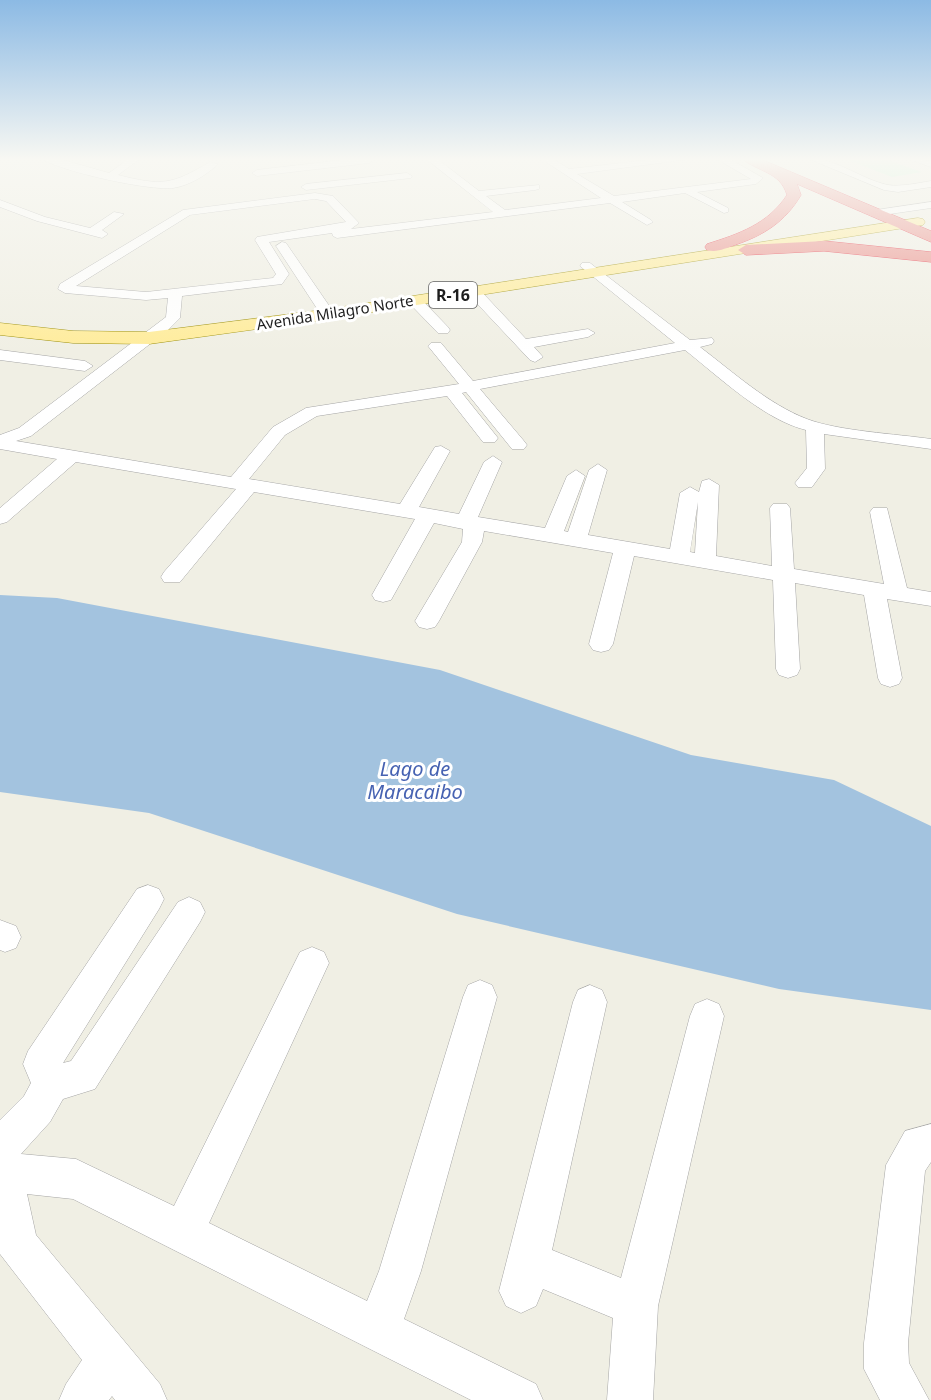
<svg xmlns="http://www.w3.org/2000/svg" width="931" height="1400" font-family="'Noto Sans',sans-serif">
	<rect width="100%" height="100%" fill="#f0efe4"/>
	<path fill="#bffcd3" d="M843 158H882L922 172 892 177Z"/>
	<path fill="#a3c3df" d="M0 595 57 598 440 670 691 755 834 780 931 826V1010L779 989 457 914 149 813 0 792Z"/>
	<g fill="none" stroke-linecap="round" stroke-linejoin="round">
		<g stroke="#a5a5a5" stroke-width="1">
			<g id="street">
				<path d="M40 158H56L109 173 130 158H141L118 175C162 186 171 185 210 162L218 164C207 175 188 186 173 188 149 191 59 171 40 158Z"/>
				<path d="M360 158 374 160 369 163 257 176 252 173 257 170Z"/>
				<path d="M425 158H436L479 191 539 185V189L535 190 486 196 505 210 601 198 540 158H552L569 169 665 158H697L577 174 614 196 751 179 715 158H728L763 178 756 184 697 192 728 208V212L724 213 685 193 622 202 651 220 653 222 647 225 610 203 337 238 333 236 332 233 269 242 289 274 282 284 182 296 180 318 168 330 31 436 16 441 231 477 273 427 306 408 459 384 428 346 431 343H441L473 381 675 343 580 266 582 263H590L690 340 712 338 714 341 712 344 700 347C733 372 768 404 807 419 838 431 897 434 931 439V449L824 434 825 469 812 487H798L795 483 807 468 806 430C764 420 718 376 685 350L480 389 524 441 527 445 524 449H512L466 392 462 393 498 438 495 442H483L447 396 317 416 285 435 249 479 400 504 435 447 441 446 450 451 419 507 459 514 484 462 493 456 502 462 478 517 545 528 567 476 576 470 585 476 564 531 568 532 589 470 598 464 607 470 588 535 670 549 680 493 690 487 699 492 702 481 709 479 719 485 716 556 772 566 770 508 773 504H787L790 508 794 569 884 584 870 512 873 508H887L907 588 931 592V606L887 599 902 678 899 684 890 687 881 684 878 678 864 595 795 583 800 669 797 675 788 678 779 675 776 669 773 580 634 556 613 644 609 650 601 652 593 650 589 644 613 553 484 531 482 542 439 621 435 627 427 629 419 627 415 621 462 542 463 529 434 523 391 600 383 602 375 600 372 595 415 519 254 492 180 582H164L161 577 164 572 236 489 76 462 7 522 0 524V508L57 459 0 449V435L19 428 166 317 168 298 146 300 65 293 58 289 60 284 183 210 315 193 333 196 359 223 351 229 493 212ZM315 199 326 201 346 222 257 237 255 240 276 274 273 278 146 292 76 286 190 215ZM698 502 695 553 690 552Z"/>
				<path d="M807 158C837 158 860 179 888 185 902 187 917 183 931 181V187L898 192 884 190Z"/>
				<path d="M909 158 931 161V167L911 160Z"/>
				<path d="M407 173 412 176 411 178 306 190 301 187 306 184Z"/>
				<path d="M0 200 45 217 90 228 114 212 124 214 102 230 108 234 102 238 37 221 0 207Z"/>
				<path d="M931 202V208L876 216 870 213 876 210Z"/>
				<path d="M282 242 286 243 330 307 328 310H318L316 307 276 246Z"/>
				<path d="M474 288 479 289 526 339 588 329 595 333 588 337 534 347 543 357 535 362 530 360 469 295V289Z"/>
				<path d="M415 297 420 298 448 327 450 330 448 333H438L410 304 408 301Z"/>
				<path d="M0 350 85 361 93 366 85 371 0 360Z"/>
				<path d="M148 885 159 889 164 899 159 909 63 1063 71 1061 178 902 189 897 200 902 205 912 200 922 95 1089 63 1099 50 1122 21 1154 76 1159 174 1206 300 952 312 947 324 952 329 963 209 1223 367 1301 379 1271 463 997 468 985 480 980 492 985 497 997 421 1271 404 1319 536 1384 543 1400H471L73 1199 27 1194 36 1235 160 1384 167 1400H115L112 1396 109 1400H59L66 1384 82 1360 0 1254V1120L24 1096 31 1083 23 1064 28 1051 137 889Z"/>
				<path d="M0 920 16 926 21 937 16 948 5 952 0 950Z"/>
				<path d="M590 985 602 990 607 1002 552 1250 621 1278 690 1016 695 1004 707 999 719 1004 724 1016 658 1306 653 1400H607L613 1318 543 1289 536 1306 521 1313 506 1306 499 1291 573 1002 578 990Z"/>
				<path d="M931 1124V1162L925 1171 908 1343 909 1363 929 1400H880L864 1369V1343L886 1165 905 1131Z"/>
			</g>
		</g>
		<g stroke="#998b00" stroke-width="1">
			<path id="primary" d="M918 218 923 219 925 222 923 225 322 320 149 344 73 343 0 335V323L73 331 149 332 322 310Z"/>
		</g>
		<g stroke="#e21d31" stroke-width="1">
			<g id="highway">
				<path d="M741 158H758L931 231V242L797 184 801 195C785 222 764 235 735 245 726 248 717 253 707 250L705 247 707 244C739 234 768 224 787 195 780 171 757 172 741 158Z"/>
				<path d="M824 241 931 252V262L824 251 746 255 738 250 746 245Z"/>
			</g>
		</g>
		<use href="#street" fill="#fff" fill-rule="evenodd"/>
		<use href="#primary" fill="#ffec9a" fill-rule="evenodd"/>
		<use href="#highway" fill="#ea8e89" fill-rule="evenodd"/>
	</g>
	<linearGradient id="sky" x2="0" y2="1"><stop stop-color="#8cbae4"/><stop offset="0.45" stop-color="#f8f8f3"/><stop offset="1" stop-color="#f8f8f3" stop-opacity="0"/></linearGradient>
	<rect width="931" height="354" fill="url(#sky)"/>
	<g text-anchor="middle" stroke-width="6" stroke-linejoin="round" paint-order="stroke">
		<g font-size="15" fill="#1e1e1e" stroke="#fff">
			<text transform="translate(335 313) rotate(-9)" y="5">Avenida Milagro Norte</text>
		</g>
		<rect fill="#fff" stroke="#626262" stroke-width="1.5" x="429" y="282" width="48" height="26" rx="4.5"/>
		<g font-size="16" font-weight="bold" fill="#1e1e1e">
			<text x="453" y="301">R-16</text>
		</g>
		<g font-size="20" font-style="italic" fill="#4662b2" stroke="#fff">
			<text x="415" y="776">Lago de<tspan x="415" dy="23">Maracaibo</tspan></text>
		</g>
	</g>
</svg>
